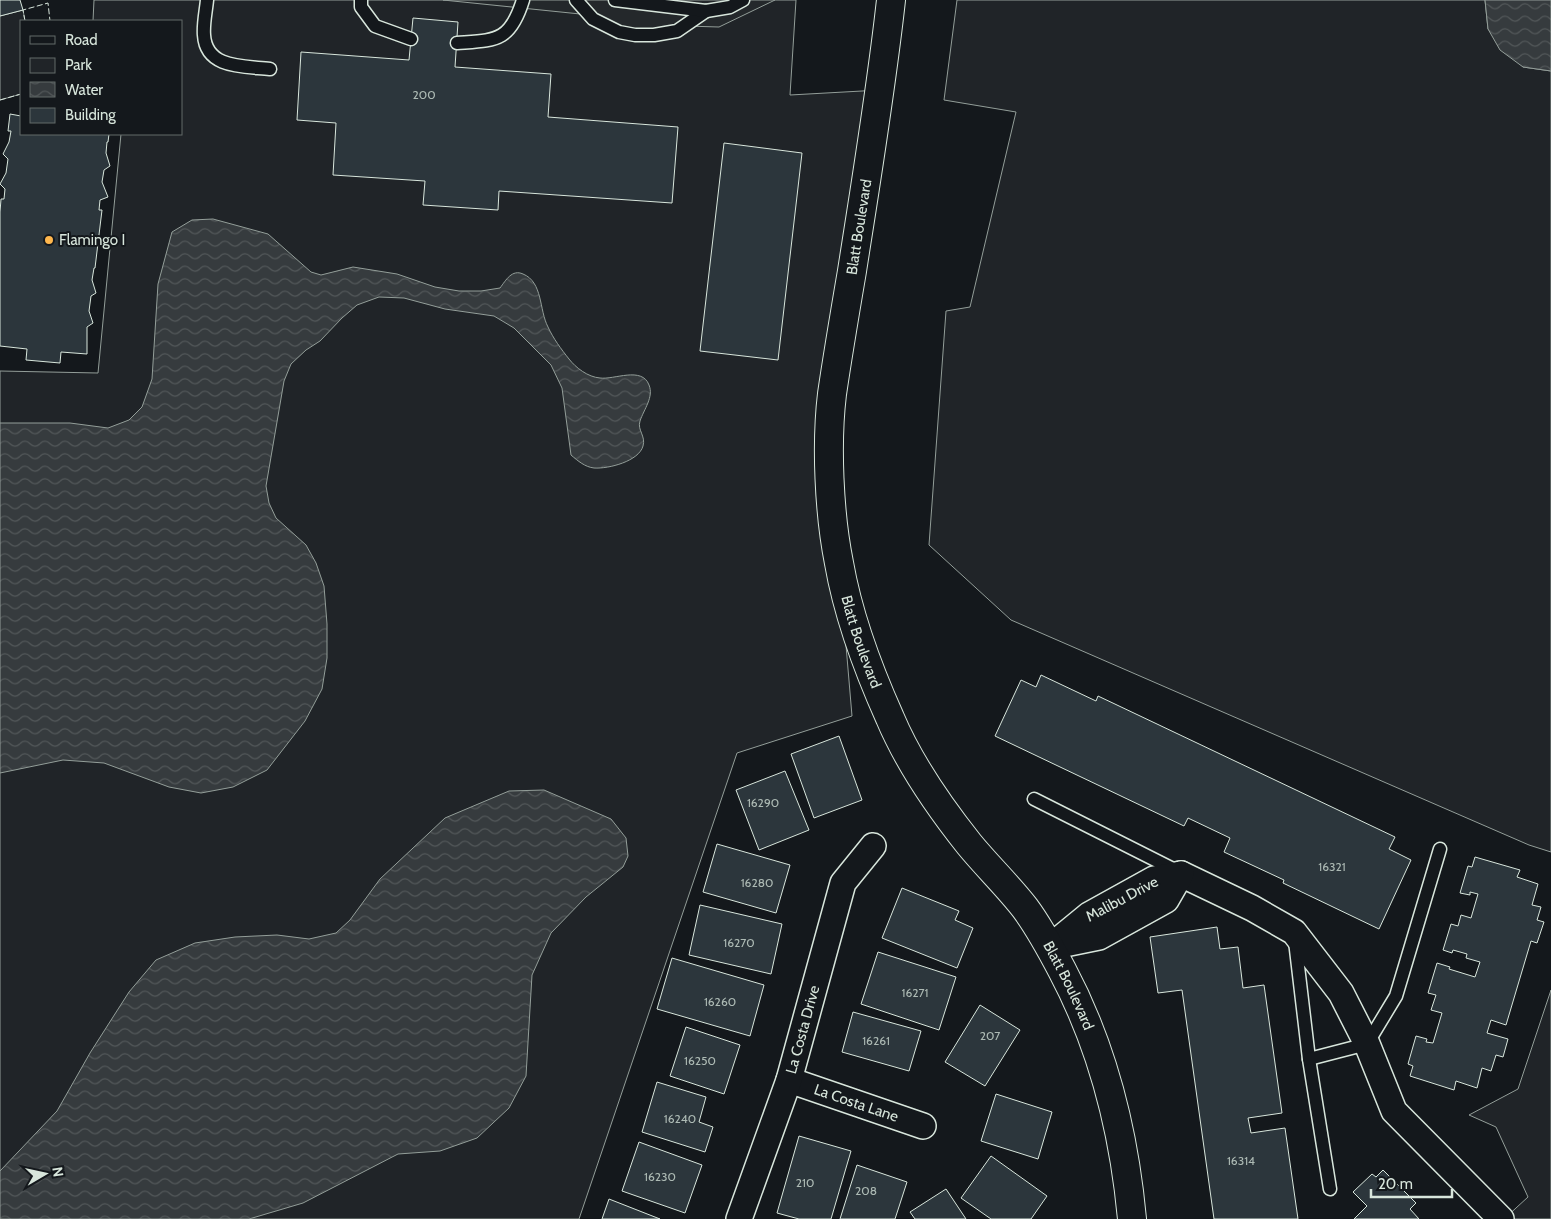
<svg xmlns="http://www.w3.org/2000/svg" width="1551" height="1219" font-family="Cabin,sans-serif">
	<defs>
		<pattern id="water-waves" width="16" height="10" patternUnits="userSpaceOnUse" patternTransform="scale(1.25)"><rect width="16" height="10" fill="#363b3e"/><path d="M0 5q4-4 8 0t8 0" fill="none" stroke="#525759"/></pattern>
	</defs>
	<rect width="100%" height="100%" fill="#14181c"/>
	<g fill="#202428" stroke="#939e99">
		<path d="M94 0H796L790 95 880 90 832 397 839 563 852 716 737 753 579 1219H0V371L98 373 121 134H181V21H93Z"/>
		<path d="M957 0H1485L1488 29 1523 67 1551 71V852L1529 845 1011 620 929 545 946 311 970 307 1016 112 944 100Z"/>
		<path d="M23 10 25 21H21V94L0 100V16Z"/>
		<path d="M1551 990V1219H1504L1528 1197 1496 1127 1469 1115 1518 1089Z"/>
	</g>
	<path fill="#24282b" stroke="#939e99" d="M443 0H775L719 27 685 26 635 35 590 15Z"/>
	<g fill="url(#water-waves)" stroke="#939e99">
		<path d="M1485 0H1551V71L1523 67 1500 50 1488 29Z"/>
		<path d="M213 219 268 234 311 272 321 275 353 267 397 274 435 287 459 291H481L500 288C506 280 512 269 523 274 543 282 539 310 548 327 553 338 561 349 569 359 576 368 588 377 600 378 614 380 642 366 649 385 654 397 644 409 640 421 637 430 646 436 643 446 639 461 609 469 594 468 585 467 578 461 571 455L562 388 551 365 514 328 494 316 445 309 404 298 379 297 357 305 342 318 320 341 306 350 291 364 284 381 266 486 269 503 276 518 306 545 316 563 324 586 327 624V658L322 689 305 721 267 770 233 787 201 793 169 787 104 763 63 760 0 773V423H70L108 428 129 420 142 407 152 379 158 284 172 232 192 220Z"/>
		<path d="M544 790 611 819 626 838 628 856 623 867 586 897 551 933 532 975 526 1076 509 1108 477 1138 440 1151 398 1154 303 1203 249 1219H0V1171L57 1111 90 1053 129 992 156 960 195 943 235 937 277 935 309 939 336 933 350 920 380 879 445 818 509 791Z"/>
	</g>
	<g fill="#2c363c" stroke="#d8e6dc">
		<path d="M0 0H20L23 10 0 16Z"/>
		<path d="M413 18 458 22 455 67 551 74 548 117 678 127 672 203 499 191 498 210 423 205 425 181 333 175 336 123 297 120 301 52 409 60Z"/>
		<path d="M10 114 21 116V134H109L108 142H107L106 153 110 166 104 170 102 182 108 197 100 200 99 210H102L95 268H94L92 280 96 293 91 296 89 311 93 323 87 327V354L61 352 60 363 26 360 27 349 0 346V212L1 199H4L5 189 0 184 6 173 8 159 3 154 9 142 11 131H8Z"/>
		<path d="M724 143 802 153 778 360 700 351Z"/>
		<path d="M1041 675 1096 701 1098 696 1395 837 1389 849 1411 860 1379 929 1283 883 1284 880 1224 852 1230 838 1188 818 1184 826 995 736 1021 680 1036 687Z"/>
		<path d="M839 736 862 800 814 818 791 754Z"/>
		<path d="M785 771 809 830 759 850 736 790Z"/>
		<path d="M717 844 790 865 776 913 703 892Z"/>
		<path d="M1475 857 1520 870 1517 877 1538 884 1532 905 1541 907 1537 920 1544 922 1537 943 1531 941 1506 1025 1491 1020 1487 1033 1508 1039 1503 1057 1496 1055 1491 1071 1482 1068 1477 1088 1456 1081 1454 1090 1410 1076 1413 1066 1408 1064 1416 1036 1427 1039 1426 1042 1433 1043 1442 1013 1431 1010 1436 995 1428 993 1437 963 1450 967 1449 969 1475 977 1480 962 1466 958 1467 954 1453 950 1452 953 1443 950 1451 924 1458 926 1461 915 1471 918 1478 894 1470 892V895L1460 893 1468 866 1472 867Z"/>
		<path d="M902 888 959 911 955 920 973 928 957 968 882 938Z"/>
		<path d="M700 905 782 924 771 974 689 955Z"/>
		<path d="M1217 927 1220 949 1238 947 1243 988 1264 985 1282 1113 1248 1118 1251 1133 1285 1128 1298 1219H1214L1182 990 1158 993 1150 937Z"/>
		<path d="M878 952 956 977 939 1030 861 1004Z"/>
		<path d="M672 958 764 985 750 1036 657 1009Z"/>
		<path d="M980 1005 1020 1030 985 1086 945 1062Z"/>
		<path d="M853 1012 921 1031 909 1071 842 1052Z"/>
		<path d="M686 1027 740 1045 724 1094 670 1076Z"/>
		<path d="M657 1082 706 1097 699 1122 713 1127 705 1152 642 1132Z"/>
		<path d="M996 1094 1052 1112 1038 1159 981 1141Z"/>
		<path d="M799 1136 851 1151 831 1219H799L777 1213Z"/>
		<path d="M639 1142 702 1165 685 1213 622 1191Z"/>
		<path d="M991 1156 1047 1196 1031 1219H991L961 1198Z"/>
		<path d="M857 1165 907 1182 895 1219H840Z"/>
		<path d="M1383 1170 1416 1203 1410 1209 1419 1219H1354L1367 1206 1353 1192 1372 1174 1376 1177Z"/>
		<path d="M946 1189 966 1219H915L910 1212Z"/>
		<path d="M609 1199 660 1219H602Z"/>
	</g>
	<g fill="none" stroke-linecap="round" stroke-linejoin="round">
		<g stroke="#d8e6dc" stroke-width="15">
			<g id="lane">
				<path d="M207 0C206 11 203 24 204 35 206 69 244 66 270 69"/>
				<path d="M361 0V7L375 26 411 39"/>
				<path d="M576 0 593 19 619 32 635 35H654L677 31 706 11"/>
				<path d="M615 0 706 11 730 7 743 0"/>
				<path d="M457 43C496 40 510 42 523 0"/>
				<path d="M1034 799 1179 872"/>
				<path d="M1295 941 1309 1059 1330 1189"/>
				<path d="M1309 1059 1367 1044 1396 996 1440 849"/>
			</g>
		</g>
		<g stroke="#d8e6dc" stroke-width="28">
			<g id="street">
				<path d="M1181 874 1252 908 1294 932 1341 993 1367 1044 1394 1111 1501 1219"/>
				<path d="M1181 874 1166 900 1099 937 1050 947 1089 915 1154 879Z"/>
				<path id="s1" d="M789 1080 923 1126"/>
				<path id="s2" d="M739 1219 789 1080 843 883 873 846"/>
			</g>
		</g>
		<g stroke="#d8e6dc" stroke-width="30">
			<g id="secondary">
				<path id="s3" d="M891 0C881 91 866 181 852 271 845 312 838 353 832 394 826 444 829 513 839 563 848 615 868 669 890 718 909 763 938 805 969 844 987 866 1008 886 1025 908 1039 927 1051 949 1062 970 1103 1047 1124 1132 1132 1219"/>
			</g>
		</g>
		<use href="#lane" stroke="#14181c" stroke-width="12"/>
		<use href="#street" stroke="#14181c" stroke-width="25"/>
		<use href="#secondary" stroke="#14181c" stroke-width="28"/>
		<g stroke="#d8e6dc" stroke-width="1" stroke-dasharray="6 2.5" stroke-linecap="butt">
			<path d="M25 21 23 10 48 3 50 21"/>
			<path d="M0 100 21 94"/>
		</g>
	</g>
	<circle fill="#ffb74d" stroke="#14181c" stroke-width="2" cx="49" cy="240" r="5"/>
	<g text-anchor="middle" stroke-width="4" stroke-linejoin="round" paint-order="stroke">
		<g font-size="12" fill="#adbab4">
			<text x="424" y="99">200</text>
			<text x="763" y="807">16290</text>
			<text x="1332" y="871">16321</text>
			<text x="757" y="887">16280</text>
			<text x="739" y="947">16270</text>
			<text x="915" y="997">16271</text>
			<text x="720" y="1006">16260</text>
			<text x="990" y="1040">207</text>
			<text x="876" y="1045">16261</text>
			<text x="700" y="1065">16250</text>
			<text x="680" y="1123">16240</text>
			<text x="1241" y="1165">16314</text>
			<text x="660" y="1181">16230</text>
			<text x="805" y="1187">210</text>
			<text x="866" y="1195">208</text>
		</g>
		<g font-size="15" fill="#d8e6dc" stroke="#14181c">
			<text transform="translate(859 227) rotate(-81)" y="5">Blatt Boulevard</text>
			<text dy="5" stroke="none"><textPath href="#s3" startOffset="650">Blatt Boulevard</textPath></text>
			<text transform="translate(1122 899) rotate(-28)" y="5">Malibu Drive</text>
			<text dy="5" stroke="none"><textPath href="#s3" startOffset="1055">Blatt Boulevard</textPath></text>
			<text dy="5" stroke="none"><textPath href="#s2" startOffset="200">La Costa Drive</textPath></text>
			<text dy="5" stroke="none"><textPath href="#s1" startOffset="71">La Costa Lane</textPath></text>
		</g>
		<g font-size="15" fill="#d8e6dc" stroke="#14181c" text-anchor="start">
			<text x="59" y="245">Flamingo I</text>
		</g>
	</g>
	<rect x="20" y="20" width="162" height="115" fill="#14181c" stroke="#626a69"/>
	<rect x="30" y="36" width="25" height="8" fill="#14181c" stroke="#626a69"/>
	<text x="65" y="45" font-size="15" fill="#d8e6dc">Road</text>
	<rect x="30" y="58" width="25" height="15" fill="#202428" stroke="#626a69"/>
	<text x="65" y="70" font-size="15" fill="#d8e6dc">Park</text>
	<rect x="30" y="82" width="25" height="15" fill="url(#water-waves)" stroke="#626a69"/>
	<text x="65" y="95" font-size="15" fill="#d8e6dc">Water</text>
	<rect x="30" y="108" width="25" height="15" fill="#2c363c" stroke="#626a69"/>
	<text x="65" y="120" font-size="15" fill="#d8e6dc">Building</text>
	<g transform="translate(45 1174) rotate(81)" stroke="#14181c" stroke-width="4" paint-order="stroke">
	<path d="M0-4L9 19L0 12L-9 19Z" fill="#d8e6dc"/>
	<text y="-8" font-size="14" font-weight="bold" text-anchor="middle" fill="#d8e6dc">N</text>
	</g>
	<path d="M1371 1189v8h81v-8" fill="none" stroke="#d8e6dc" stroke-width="2.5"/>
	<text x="1378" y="1189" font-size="15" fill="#d8e6dc" stroke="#14181c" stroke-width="4" paint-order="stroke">20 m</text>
</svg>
